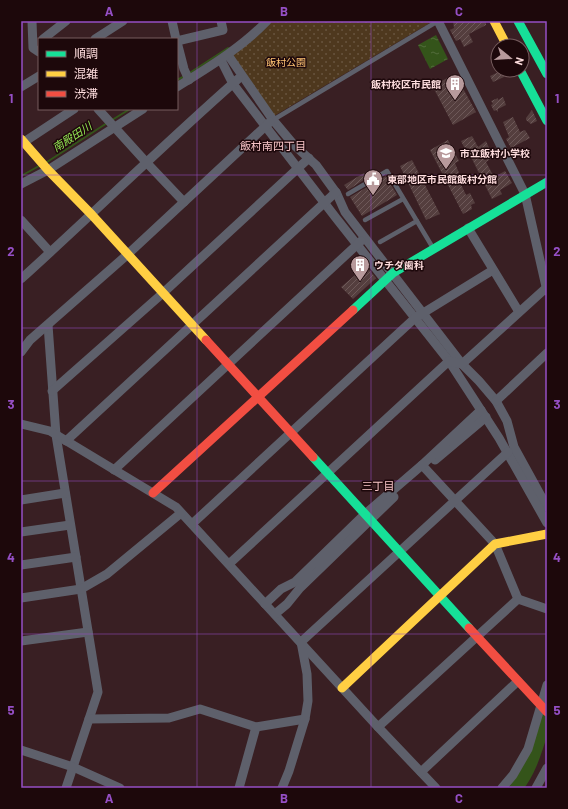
<svg xmlns="http://www.w3.org/2000/svg" width="568" height="809" font-family="Barlow,'Noto Sans JP',sans-serif">
	<defs>
		<pattern id="green-dots" width="8" height="8" patternUnits="userSpaceOnUse"><rect width="8" height="8" fill="#4e381e"/><path d="M2 2h.1M6 6h.1" fill="none" stroke="#68543e" stroke-width="1.8" stroke-linecap="round"/></pattern>
		<pattern id="water-ripples" width="26" height="14" patternUnits="userSpaceOnUse"><rect width="26" height="14" fill="#34541a"/><path d="M2 4q2-2 4 0t4 0M15 11q2-2 4 0t4 0" fill="none" stroke="#526c3b"/></pattern>
		<pattern id="building-hatch" width="6" height="6" patternUnits="userSpaceOnUse"><rect width="6" height="6" fill="#543e3e"/><path d="M-1 1l2-2M0 6l6-6M5 7l2-2" fill="none" stroke="#6e5959"/></pattern>
	</defs>
	<rect width="100%" height="100%" fill="#391f23"/>
	<path fill="url(#green-dots)" d="M271 21H433L274 116 230 53Z"/>
	<path fill="url(#water-ripples)" d="M436 35 448 59 430 69 418 45Z"/>
	<g fill="none" stroke-linecap="round" stroke-linejoin="round">
		<g stroke="#34541a" stroke-width="2">
			<path d="M188 74 228 48 230 50"/>
			<path d="M177 80 185 76"/>
			<path d="M112 120 130 109"/>
			<path d="M47 162 107 123"/>
			<path d="M21 176 39 166"/>
		</g>
		<path stroke="#34541a" stroke-width="13" d="M516 788C532 770 539 738 547 715"/>
	</g>
	<g fill="url(#building-hatch)">
		<path d="M453 21H486V25L469 34 473 42 464 47 460 39 456 41 450 30 454 28Z"/>
		<path d="M501 71 504 77 493 82 490 76Z"/>
		<path d="M455 74 476 112 453 125 434 89 436 88 434 85Z"/>
		<path d="M503 97 506 105 498 109V112L496 110 494 111 491 105 493 104 491 101 498 98V100Z"/>
		<path d="M532 110 537 121 531 124 526 120V118Z"/>
		<path d="M513 117 520 132 525 130 530 138 511 148 506 139 509 137 503 122Z"/>
		<path d="M472 136 478 147 486 141 493 157 486 162 494 177 505 171 512 183 500 190 502 194 492 199 471 157H469L461 141Z"/>
		<path d="M448 140 459 161 455 163 459 173 456 174 466 195 470 193 475 203 471 205 472 209 463 214 430 150Z"/>
		<path d="M412 160 440 214 426 220 400 166Z"/>
		<path d="M364 173 367 178 348 190 344 185Z"/>
		<path d="M386 176 397 195 362 216 350 197Z"/>
		<path d="M366 266 376 278 353 299 341 287Z"/>
	</g>
	<g fill="none" stroke-linecap="round" stroke-linejoin="round">
		<g stroke="#5e606b" stroke-width="4.5">
			<path d="M273 120 438 21"/>
			<path d="M348 194 387 171 433 248"/>
			<path d="M365 220 403 199"/>
			<path d="M380 242 417 221"/>
		</g>
		<g stroke="#5e606b" stroke-width="9">
			<path d="M32 21 33 48 39 52"/>
			<path d="M172 21 176 39"/>
			<path d="M438 21 525 194 547 291"/>
			<path d="M43 39 66 21"/>
			<path d="M95 39 123 21"/>
			<path d="M177 41 223 30 221 21"/>
			<path d="M177 42 184 69 189 80"/>
			<path d="M228 55 273 120 294 145 316 165 337 194 345 212 462 364 479 381 496 401 507 421 514 447 547 507"/>
			<path d="M221 60 233 84 336 218 449 361 499 438 547 523"/>
			<path d="M21 87 39 76"/>
			<path d="M177 87C209 67 241 48 267 21"/>
			<path d="M98 109 146 162 184 202"/>
			<path d="M24 142 74 109"/>
			<path d="M21 184 48 170 143 109"/>
			<path d="M21 220 50 252"/>
			<path d="M468 228 519 312"/>
			<path d="M21 279C94 213 164 144 238 79"/>
			<path d="M48 325 56 435 98 692 66 788"/>
			<path d="M21 352 30 340 128 254 270 122"/>
			<path d="M52 391 163 293 309 158"/>
			<path d="M496 401 547 353"/>
			<path d="M21 424 50 431 176 507 378 727 436 788"/>
			<path d="M66 441 336 192"/>
			<path d="M435 460 486 417"/>
			<path d="M422 465 495 544 518 599"/>
			<path d="M114 470 361 241"/>
			<path d="M21 500 65 493"/>
			<path d="M192 524 415 318 493 270"/>
			<path d="M21 532 70 525"/>
			<path d="M229 564 449 361 462 364 546 288"/>
			<path d="M21 565 76 557"/>
			<path d="M21 598 81 589 107 574 181 513"/>
			<path d="M265 604 281 589 295 582 364 515 422 465 481 410"/>
			<path d="M275 614 287 604 300 588 394 497"/>
			<path d="M21 641 88 632"/>
			<path d="M89 719 169 718 200 709 256 727 305 719"/>
			<path d="M378 727 518 599 547 609"/>
			<path d="M21 750 73 767 120 788"/>
			<path d="M421 772 518 681"/>
			<path d="M239 788 256 727"/>
			<path d="M282 788 289 771 305 719 308 701 307 674 301 642 508 452"/>
			<path d="M502 788 513 775 528 749 547 685"/>
			<path d="M536 788 547 768"/>
		</g>
		<g stroke="#16e098" stroke-width="9">
			<path d="M518 21 547 74"/>
			<path d="M520 70 547 121"/>
			<path d="M353 310 393 273 547 182"/>
			<path d="M313 457 469 628"/>
		</g>
		<g stroke="#ffcf43" stroke-width="9">
			<path d="M494 21 507 46"/>
			<path d="M21 139 48 170 92 215 206 340"/>
			<path d="M342 688 495 544 547 534"/>
		</g>
		<g stroke="#f24e42" stroke-width="9">
			<path d="M206 340 313 457"/>
			<path d="M153 493 353 310"/>
			<path d="M469 628 547 712"/>
		</g>
	</g>
	<path fill="none" stroke="#954fc5" stroke-width="1" stroke-opacity="0.55" d="M197 21V788M371 21V788M21 175H547M21 328H547M21 481H547M21 634H547"/>
	<defs>
		<g id="building-pin" transform="scale(1)"><path d="M0 17L-7.5 6A9.5 9.5 0 1 1 7.5 6Z" fill="#b89a9c" stroke="#1d080b"/><path d="M-4-6H4V6H1V3H-1V6H-4ZM-2.5-4.3h1.7v1.8h-1.7ZM.8-4.3h1.7v1.8H.8ZM-2.5-1h1.7V.8h-1.7ZM.8-1h1.7V.8H.8Z" fill="#fff"/></g>
		<g id="school-pin" transform="scale(1)"><path d="M0 17L-7.5 6A9.5 9.5 0 1 1 7.5 6Z" fill="#b89a9c" stroke="#1d080b"/><path d="M0-5L7-2L0 1L-7-2ZM-4 1L0 2.5L4 1V4Q0 6-4 4Z" fill="#fff"/></g>
		<g id="civic-pin" transform="scale(1)"><path d="M0 17L-7.5 6A9.5 9.5 0 1 1 7.5 6Z" fill="#b89a9c" stroke="#1d080b"/><path d="M-.6-6.5H3V-4.5H.6V-3L4-1V1h2V6H-6V1h2V-1L-.6-3ZM-1.2 2.5V6h2.4V2.5Z" fill="#fff"/></g>
	</defs>
	<g fill-rule="evenodd">
		<use href="#building-pin" x="455" y="84"/>
		<use href="#school-pin" x="446" y="153"/>
		<use href="#civic-pin" x="373" y="179"/>
		<use href="#building-pin" x="360" y="265"/>
	</g>
	<g text-anchor="middle" stroke-width="3" stroke-linejoin="round" paint-order="stroke">
		<g font-size="10" fill="#ffc473" stroke="#1d080b">
			<text x="286" y="66">飯村公園</text>
		</g>
		<g font-size="10" font-weight="bold" fill="#fddcdd" stroke="#1d080b" text-anchor="start">
			<text x="441" y="88" text-anchor="end">飯村校区市民館</text>
			<text x="460" y="157">市立飯村小学校</text>
			<text x="387" y="183">東部地区市民館飯村分館</text>
			<text x="374" y="269">ウチダ歯科</text>
		</g>
		<g font-size="11" font-style="italic" fill="#92e753" stroke="#1d080b">
			<text transform="translate(72 137) rotate(-33)" y="4">南殿田川</text>
		</g>
		<g font-size="11" fill="#f8c5c8" stroke="#1d080b">
			<text x="273" y="150">飯村南四丁目</text>
			<text x="378" y="490">三丁目</text>
		</g>
	</g>
	<rect width="568" height="809" fill="none" stroke="#1d080b" stroke-width="44"/>
	<rect x="38" y="38" width="140" height="72" fill="#1d080b" stroke="#775d5f"/>
	<rect x="46" y="51" width="20" height="6" fill="#16e098" stroke="#775d5f"/>
	<text x="74" y="58" font-size="12" fill="#fddcdd">順調</text>
	<rect x="46" y="71" width="20" height="6" fill="#ffcf43" stroke="#775d5f"/>
	<text x="74" y="78" font-size="12" fill="#fddcdd">混雑</text>
	<rect x="46" y="91" width="20" height="6" fill="#f24e42" stroke="#775d5f"/>
	<text x="74" y="98" font-size="12" fill="#fddcdd">渋滞</text>
	<g transform="translate(510 58) rotate(108)"><circle r="19" fill="#1d080b" stroke="#775d5f"/>
	<path d="M0-3L7 15L0 10L-7 15Z" fill="#b89a9c"/>
	<text y="-6" font-size="11" font-weight="bold" text-anchor="middle" fill="#fddcdd">N</text>
	</g>
	<rect x="22" y="22" width="524" height="765" fill="none" stroke="#954fc5" stroke-width="1.5"/>
	<g font-size="13" text-anchor="middle" font-weight="bold" fill="#954fc5">
		<text x="109" y="16">A</text>
		<text x="284" y="16">B</text>
		<text x="459" y="16">C</text>
		<text x="11" y="103">1</text>
		<text x="557" y="103">1</text>
		<text x="11" y="256">2</text>
		<text x="557" y="256">2</text>
		<text x="11" y="409">3</text>
		<text x="557" y="409">3</text>
		<text x="11" y="562">4</text>
		<text x="557" y="562">4</text>
		<text x="11" y="715">5</text>
		<text x="557" y="715">5</text>
		<text x="109" y="803">A</text>
		<text x="284" y="803">B</text>
		<text x="459" y="803">C</text>
	</g>
</svg>
